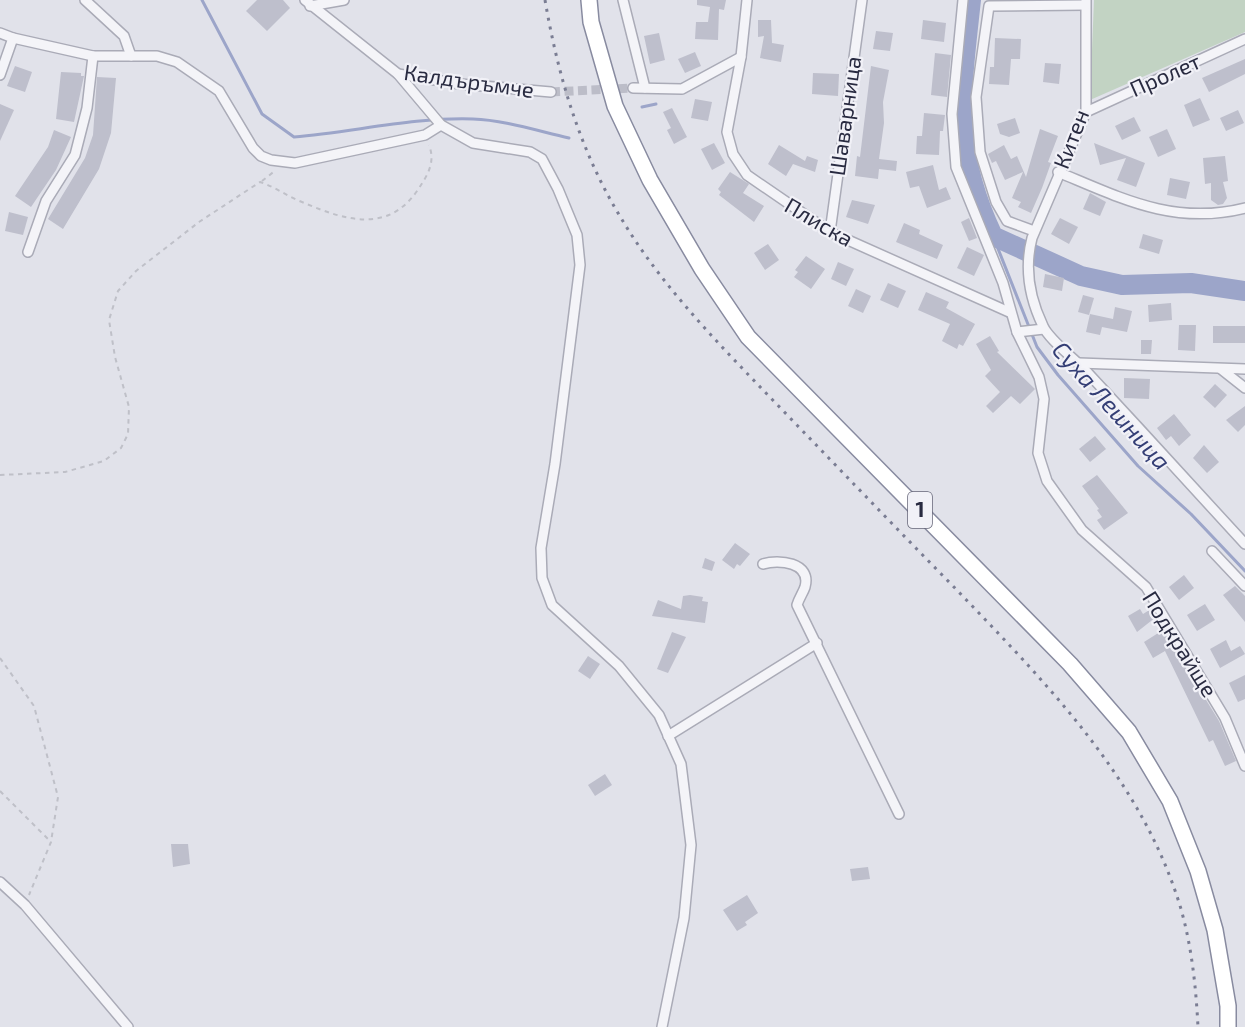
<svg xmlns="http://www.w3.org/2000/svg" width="1245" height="1027" font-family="'Exo 2',sans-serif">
	<rect width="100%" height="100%" fill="#e1e2ea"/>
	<path fill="#c2d3c3" d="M1094 0H1245V32L1090 100Z"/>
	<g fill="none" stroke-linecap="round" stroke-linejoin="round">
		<g stroke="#9ca5c9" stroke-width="3">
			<path d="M202 0 262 114 294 137C354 132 413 117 473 119 504 120 538 131 569 138"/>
			<path d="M642 107 656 104"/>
			<path d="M993 236 1037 347 1058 375 1138 466 1191 514 1245 571"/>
		</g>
		<path stroke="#9ca5c9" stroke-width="20" d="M971 0C961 93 951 148 993 236L1081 276 1122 285 1191 283 1245 291"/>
	</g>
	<g fill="#bebfcc">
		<path d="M257 0H283L290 8 267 31 246 11Z"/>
		<path d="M697 0H726L724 10 719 9 718 40 695 39 696 22H708L710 7 697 5Z"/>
		<path d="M758 20H771L772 43 784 45 781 62 760 58 764 36 758 37Z"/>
		<path d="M923 20 946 23 944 42 921 39Z"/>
		<path d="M876 31 893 33 890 51 873 49Z"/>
		<path d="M659 33 665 60 650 64 644 36Z"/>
		<path d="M995 38 1021 39 1020 59H1011L1009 85 989 84 990 67H994Z"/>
		<path d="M695 52 701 66 685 73 678 59Z"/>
		<path d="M935 53 951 55 947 97 931 95Z"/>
		<path d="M1245 59V74L1209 92 1202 78Z"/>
		<path d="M1045 63 1061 64 1059 84 1043 82Z"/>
		<path d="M15 66 32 72 25 92 7 86Z"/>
		<path d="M871 66 889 70 883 102 884 123 879 159 897 161 896 171 879 169 878 179 855 176 857 156 860 157Z"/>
		<path d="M61 72 81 73V76H84L74 122 56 119Z"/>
		<path d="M813 73 839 74 838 96 812 94Z"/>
		<path d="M97 77 116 78 111 133 99 169 63 229 48 219 85 158 93 135Z"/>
		<path d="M1200 98 1210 120 1193 127 1184 105Z"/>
		<path d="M695 99 712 102 708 121 691 118Z"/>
		<path d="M0 104 14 110 0 141Z"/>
		<path d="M672 108 687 137 674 144 667 130 671 128 663 112Z"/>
		<path d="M1238 110 1244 123 1226 131 1220 118Z"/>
		<path d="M924 113 945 115 943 131H940L939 155 916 154 917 136H922Z"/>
		<path d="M1134 117 1141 131 1122 140 1115 126Z"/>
		<path d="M1015 118 1020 133 1009 137 1000 134 997 124Z"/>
		<path d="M1040 129 1058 136 1048 162 1051 163 1042 188 1031 213 1018 207 1021 202 1012 198 1023 172 1005 180 996 161 992 163 988 154 1004 145 1011 159 1017 156 1026 177Z"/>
		<path d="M1167 129 1176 149 1158 157 1149 137Z"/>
		<path d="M54 130 71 137 56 170 31 207 15 196 48 147Z"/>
		<path d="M714 143 725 163 712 170 701 149Z"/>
		<path d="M1094 143 1145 163 1136 187 1117 180 1126 158 1100 165Z"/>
		<path d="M779 145 805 161 807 156 818 160 815 172 793 164 786 176 768 164Z"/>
		<path d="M1225 156 1228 181 1223 182 1227 198 1223 204 1218 205 1211 200V183L1205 184 1203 158Z"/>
		<path d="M933 165 939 190 946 187 951 199 927 208 919 186 910 188 906 172Z"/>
		<path d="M730 172 749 184 743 193 764 206 754 222 719 195 721 192 718 189Z"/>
		<path d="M1170 178 1190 182 1186 199 1167 195Z"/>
		<path d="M1090 193 1106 202 1100 216 1083 209Z"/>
		<path d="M852 200 875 205 868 224 846 217Z"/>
		<path d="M9 212 28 217 23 235 5 231Z"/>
		<path d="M969 218 977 238 969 241 961 222Z"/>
		<path d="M1060 218 1078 227 1069 244 1051 234Z"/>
		<path d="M904 223 920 230 919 234 943 245 937 259 896 242Z"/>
		<path d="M1143 234 1163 240 1159 254 1139 248Z"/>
		<path d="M768 244 779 260 765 270 754 253Z"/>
		<path d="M967 247 984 255 974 276 957 268Z"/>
		<path d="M806 256 825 269 811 289 794 277 798 272 795 270Z"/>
		<path d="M838 262 854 269 846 286 831 279Z"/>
		<path d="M1045 274 1064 278 1062 291 1043 287Z"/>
		<path d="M888 283 906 291 898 308 880 300Z"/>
		<path d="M856 289 871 296 863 313 848 306Z"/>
		<path d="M926 292 949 302 946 308 975 324 963 346 959 344 957 349 942 341 950 324 918 310Z"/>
		<path d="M1083 295 1094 298 1089 315 1078 312Z"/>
		<path d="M1171 303 1172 320 1149 322 1148 305Z"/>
		<path d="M1115 307 1132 311 1127 332 1102 327 1100 335 1086 332 1090 314 1113 319Z"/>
		<path d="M1179 325H1196L1195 351 1178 350Z"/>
		<rect x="1213" y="326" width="32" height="17"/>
		<path d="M990 336 999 351 997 352 1035 389 1020 404 1011 396 993 413 986 406 1000 392 985 376 991 370 976 344Z"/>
		<path d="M1141 340H1152L1151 354H1141Z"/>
		<path d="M1124 378 1150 379 1149 399 1124 398Z"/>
		<path d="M1215 384 1227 395 1215 408 1203 397Z"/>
		<path d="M1245 406V425L1238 432 1226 420Z"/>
		<path d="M1174 414 1191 435 1179 446 1171 436 1166 440 1157 428Z"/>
		<path d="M1095 436 1106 449 1090 462 1079 449Z"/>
		<path d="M1204 445 1219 462 1207 473 1193 458Z"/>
		<path d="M1097 475 1128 513 1104 530 1097 520 1102 517 1097 510 1099 509 1082 486Z"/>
		<path d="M735 543 750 554 740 566 737 564 734 569 722 560Z"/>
		<path d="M705 558 715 562 712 571 702 568Z"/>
		<path d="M1184 575 1194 588 1179 600 1169 587Z"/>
		<path d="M1235 586 1245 596V622L1223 595Z"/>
		<path d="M690 595 703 597 702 601 708 602 705 623 652 616 658 600 681 609 683 596Z"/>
		<path d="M1205 604 1215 620 1197 631 1187 615Z"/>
		<path d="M1140 609 1143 614 1151 609 1156 617 1137 632 1128 616Z"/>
		<path d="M1163 630 1219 721 1236 761 1225 766 1213 740 1209 742 1165 651 1153 658 1144 642Z"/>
		<path d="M672 632 686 637 668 673 657 669Z"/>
		<path d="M1226 640 1231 651 1240 646 1245 654 1220 668 1210 649Z"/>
		<path d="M588 656 600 664 590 679 578 671Z"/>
		<path d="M1245 675V699L1238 702 1229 683Z"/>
		<path d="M605 774 612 785 595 796 588 785Z"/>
		<path d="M171 844H188L190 864 173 867Z"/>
		<path d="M868 867 870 879 852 881 850 869Z"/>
		<path d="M747 895 758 913 745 922 747 925 737 931 723 910Z"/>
	</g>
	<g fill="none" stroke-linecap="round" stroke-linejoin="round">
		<path stroke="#bcbdc8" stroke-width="9" stroke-dasharray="9 4.5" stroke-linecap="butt" d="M551 92 633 88"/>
		<g stroke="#aaabb7" stroke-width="12">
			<g id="minor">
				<path d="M85 0 124 36 131 56"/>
				<path d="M305 0 398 74 460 84 551 92"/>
				<path d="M623 0 645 88"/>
				<path d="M747 0 741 57 727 132 733 154 747 175 830 232 1009 312"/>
				<path d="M963 0 952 114 956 167 1003 283 1017 332 1039 377 1044 399 1038 453 1047 481 1082 530 1146 587 1225 718 1245 766"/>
				<path d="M1086 0V112L1032 238C1024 269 1029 297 1043 326 1049 340 1075 359 1087 372 1140 429 1192 486 1245 544"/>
				<path d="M310 6 344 0"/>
				<path d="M0 33 13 38"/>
				<path d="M398 74 441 125 473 143 530 152 542 159 558 189 577 235 580 265 555 464 541 548 542 578 552 605 619 666 659 715 681 764 691 845 684 918 662 1027"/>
				<path d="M0 75 13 38 93 56H157L177 62 219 91 253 148 261 156 271 160 295 163 425 135 441 125"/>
				<path d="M633 88 682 89 741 57"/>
				<path d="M1086 112 1245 39"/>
				<path d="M1058 172C1121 198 1174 226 1245 208"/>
				<path d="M1034 231 1007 221 996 202 980 152 976 97 989 6 1085 5"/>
				<path d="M830 232 862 0"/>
				<path d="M28 252 46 201 75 155 87 108 93 56"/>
				<path d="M1017 332 1044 329"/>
				<path d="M1079 363 1245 369"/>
				<path d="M1221 369 1245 388"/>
				<path d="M1212 551 1245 586"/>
				<path d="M763 564C778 559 812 562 805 587 803 593 799 598 797 605L899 814"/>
				<path d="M668 736 817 643"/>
				<path d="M0 882 25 905 128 1027"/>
			</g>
		</g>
		<g stroke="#888ba0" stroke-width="18">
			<path id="trunk" d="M589 0 591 22 615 106 650 180 702 269 748 337 1070 664 1129 732 1170 801 1198 871 1215 930 1228 1006V1027"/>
		</g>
		<g stroke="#bfc0c8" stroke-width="2" stroke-dasharray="4.5 4.5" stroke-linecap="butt">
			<path d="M262 181 276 170"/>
			<path d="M0 475 65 472 104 461 121 448 128 434 129 407 115 357 109 320 118 291 136 271 199 222 260 182C275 187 287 196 302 202 344 220 387 234 417 191 427 176 436 163 429 145"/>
			<path d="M0 658 34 706 58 797 51 842 29 895"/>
			<path d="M0 791 51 842"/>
		</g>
		<use href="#minor" stroke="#f4f4f8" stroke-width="9"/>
		<use href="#trunk" stroke="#fff" stroke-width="15"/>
		<path stroke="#7a7d93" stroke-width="3" stroke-dasharray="3 6" stroke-linecap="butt" d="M545 0C558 76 580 151 621 218 659 282 713 338 764 391 827 456 889 521 952 585 1044 681 1142 778 1181 909 1192 948 1196 988 1198 1027"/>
	</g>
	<g text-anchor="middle" stroke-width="4.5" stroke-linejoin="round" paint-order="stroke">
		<rect fill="#f1f1f7" stroke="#656678" stroke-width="1.5" x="908" y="492" width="24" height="36" rx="4.5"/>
		<g font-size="21" font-weight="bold" fill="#292b41">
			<text x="920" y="517">1</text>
		</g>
		<g font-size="22" fill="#292b41" stroke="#f1f1f7">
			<text transform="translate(1165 75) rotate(-24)" y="8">Пролет</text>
			<text transform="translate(469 81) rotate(8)" y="8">Калдъръмче</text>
			<text transform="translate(845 116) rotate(-82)" y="8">Шаварница</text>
			<text transform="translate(1071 139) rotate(-69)" y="8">Китен</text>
			<text transform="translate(819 222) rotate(30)" y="8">Плиска</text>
			<text transform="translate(1180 644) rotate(58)" y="8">Подкрайще</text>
		</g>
		<g font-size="24" font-style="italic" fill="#343e75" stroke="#f1f1f7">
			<text transform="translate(1111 406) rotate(48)" y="8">Суха Лешница</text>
		</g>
	</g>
</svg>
